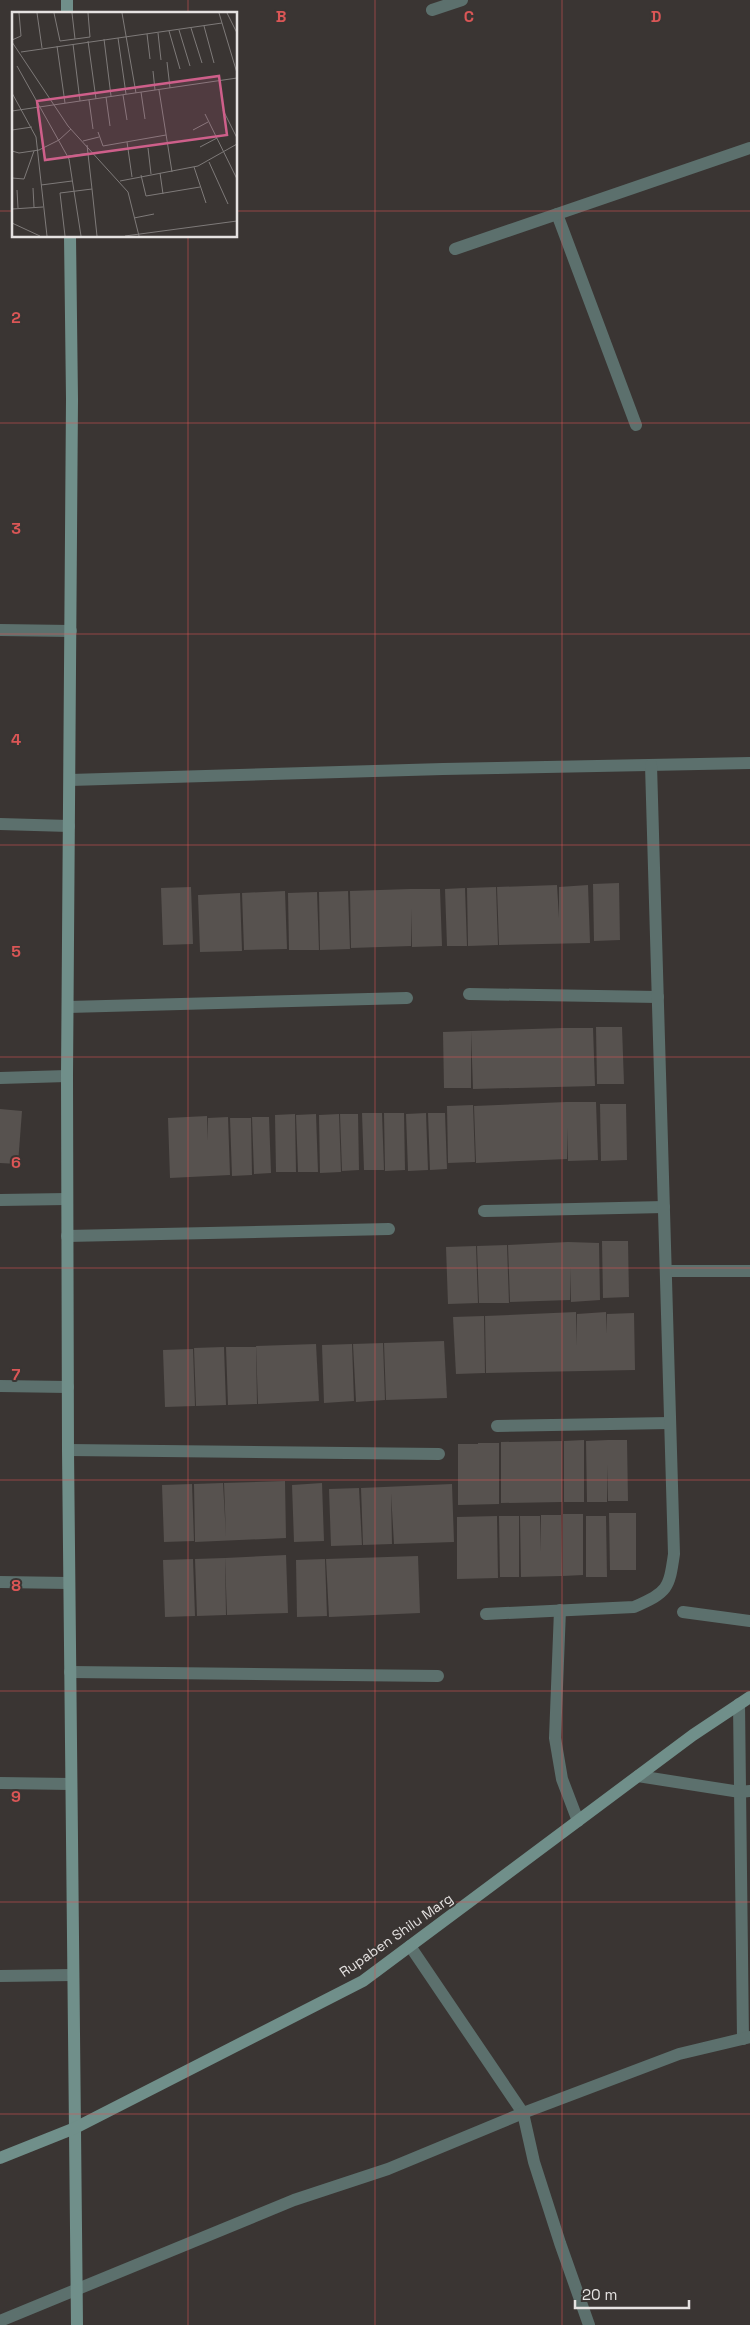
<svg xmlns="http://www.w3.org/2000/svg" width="750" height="2325" font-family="'Space Grotesk',sans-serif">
	<rect width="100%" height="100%" fill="#3a3533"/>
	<g fill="#57524f">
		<path d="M619 883 620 940 594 941 593 884Z"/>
		<path d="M557 885 559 918V887L588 885 590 943 499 945 497 887Z"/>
		<path d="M191 887 193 944 163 945 161 888Z"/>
		<path d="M496 887 498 945 468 946 467 888Z"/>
		<path d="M465 888 467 946H447L445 889Z"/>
		<path d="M410 889H440L442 946 412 947 411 909V946L351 948 350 891Z"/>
		<path d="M285 891 287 949 244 950 242 893Z"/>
		<path d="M348 891 350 949 320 950 319 892Z"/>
		<path d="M317 892 319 950H289L288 893Z"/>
		<path d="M240 893 242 951 200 952 198 895Z"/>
		<path d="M596 1027H622L624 1084H597Z"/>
		<path d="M563 1028H593L595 1086 473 1089 471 1031Z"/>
		<path d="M471 1031V1088H444L443 1032Z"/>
		<path d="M566 1102H596L598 1160 568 1161 567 1128V1159L476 1163 474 1106Z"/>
		<path d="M600 1104H626L627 1160 601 1161Z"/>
		<path d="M473 1105 475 1162 448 1163 447 1106Z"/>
		<path d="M0 1109 22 1111 18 1164 0 1163Z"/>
		<path d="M362 1113H382L384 1170H364Z"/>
		<path d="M384 1113H404L405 1170 385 1171Z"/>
		<path d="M426 1113 428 1170 408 1171 406 1114Z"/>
		<path d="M428 1113H445L447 1169 430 1170Z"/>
		<path d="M295 1114 296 1172H276L275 1115Z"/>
		<path d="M316 1114 318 1172H298L296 1115Z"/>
		<path d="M339 1114 341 1172 320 1173 319 1115Z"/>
		<path d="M340 1114H358L359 1170 342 1171Z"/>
		<path d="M207 1116 208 1141V1118L228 1117 230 1175 170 1178 168 1118Z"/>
		<path d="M252 1117H269L271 1173 254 1174Z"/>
		<path d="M230 1118H251L252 1175 232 1176Z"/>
		<path d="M602 1241H628L629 1297 603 1298Z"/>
		<path d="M568 1242 599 1243 600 1300 571 1302 570 1268V1300L510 1302 508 1245Z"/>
		<path d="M507 1245 509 1303H479L477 1246Z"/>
		<path d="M476 1246 478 1303 448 1304 446 1247Z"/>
		<path d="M576 1312 577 1346V1314L606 1312 607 1334V1314L634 1313 635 1370 486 1373 485 1316Z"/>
		<path d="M484 1316 485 1373 456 1374 453 1317Z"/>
		<path d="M444 1341 447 1398 386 1400 384 1343Z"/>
		<path d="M383 1343 385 1400 356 1402 353 1344Z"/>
		<path d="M316 1344 319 1401 258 1404 256 1346Z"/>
		<path d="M352 1344 354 1401 324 1403 322 1345Z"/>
		<path d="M224 1347 226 1405 196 1406 194 1348Z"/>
		<path d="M226 1347H256L257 1404 228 1405Z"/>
		<path d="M193 1349 195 1406 165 1407 163 1350Z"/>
		<path d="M584 1440V1502H564V1441Z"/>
		<path d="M608 1440H627L628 1501H608L607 1465V1502H587L586 1441Z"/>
		<path d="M562 1441V1502L501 1503V1442Z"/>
		<path d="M478 1443H499V1504L458 1505V1444H478V1453Z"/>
		<path d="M285 1481 286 1538 195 1542 194 1484 223 1483 226 1536 224 1483Z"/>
		<path d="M322 1483 324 1541 294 1542 292 1485Z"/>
		<path d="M192 1484 194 1541 164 1542 162 1485Z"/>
		<path d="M452 1484 454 1542 394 1544 391 1493 392 1544 363 1545 361 1488Z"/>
		<path d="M359 1488 362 1545 331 1546 329 1489Z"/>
		<path d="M609 1513H636V1570H610Z"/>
		<path d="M563 1514H583V1575L563 1576Z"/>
		<path d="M541 1515H561L562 1576 521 1577 520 1516H540L541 1552Z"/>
		<path d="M497 1516 498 1578 457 1579V1517Z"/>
		<path d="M499 1516H519V1577H500Z"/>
		<path d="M586 1516H606L607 1577H586Z"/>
		<path d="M286 1555 288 1613 227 1615 225 1558Z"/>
		<path d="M418 1556 420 1613 329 1617 326 1559Z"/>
		<path d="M225 1558 226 1615 197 1616 195 1559Z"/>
		<path d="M193 1559 195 1616 165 1617 163 1560Z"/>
		<path d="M325 1559 327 1616 297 1617 296 1560Z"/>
	</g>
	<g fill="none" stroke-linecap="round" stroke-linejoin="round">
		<g stroke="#5c706d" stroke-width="12">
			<path d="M432 10 462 0"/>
			<path d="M557 214 636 425"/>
			<path d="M455 249 750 148"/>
			<path d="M0 630 71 631"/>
			<path d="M70 780 443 769 750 763"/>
			<path d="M0 824 69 826"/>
			<path d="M469 994 658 997"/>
			<path d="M68 1007 407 998"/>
			<path d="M0 1078 67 1076"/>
			<path d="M0 1200 67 1199"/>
			<path d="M484 1211 664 1207"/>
			<path d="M67 1236 389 1229"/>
			<path d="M666 1271H750"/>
			<path d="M0 1386 68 1387"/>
			<path d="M497 1426 670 1423"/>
			<path d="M68 1450 439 1454"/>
			<path d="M0 1582 69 1583"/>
			<path d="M560 1610 555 1738 562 1779 578 1821"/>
			<path d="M683 1612 750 1621"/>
			<path d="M486 1614 634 1607C668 1592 669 1589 674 1554L651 765"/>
			<path d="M70 1672 438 1676"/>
			<path d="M739 1704 743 2039"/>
			<path d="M638 1776 740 1792 750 1791"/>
			<path d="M0 1783 71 1784"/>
			<path d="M410 1946 523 2113 534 2162 560 2243 589 2325"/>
			<path d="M0 1976 73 1975"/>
			<path d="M0 2321 294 2200 388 2169 523 2113 679 2054 750 2037"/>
		</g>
		<g stroke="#708f8a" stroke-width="12">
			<path d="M67 0V14"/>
			<path d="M70 236 72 399 67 1076 68 1450 77 2325"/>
			<path d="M0 2158 75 2128 363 1981 693 1735 750 1697"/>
		</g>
	</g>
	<path fill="none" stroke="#da5656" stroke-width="1" stroke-opacity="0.55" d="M188 0V14M375 0V2325M562 0V2325M0 211H14M236 211H750M188 236V2325M0 423H750M0 634H750M0 845H750M0 1057H750M0 1268H750M0 1480H750M0 1691H750M0 1902H750M0 2114H750"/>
	<g text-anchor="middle" stroke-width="4" stroke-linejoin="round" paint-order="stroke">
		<g font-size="14" fill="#e5e2e1" stroke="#3a3533">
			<text transform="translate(396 1935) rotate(-35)" y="5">Rupaben Shilu Marg</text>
		</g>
	</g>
	<g transform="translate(12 12)">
		<rect width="225" height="225" fill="#3a3533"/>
		<path fill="none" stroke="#7e7a79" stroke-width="1" d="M25 1 30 36M42 1 48 29 78 25 76 1M60 1 63 27M110 1 124 81M207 1 225 61M215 1 225 21M192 14 202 51M179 16 190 51M167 18 178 54M157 19 168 57M146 21 149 48M135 22 138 47M106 26 114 82M92 27 99 84M0 28 9 24 7 1M76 29 84 87M0 30 56 114 116 180 127 224M61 32 68 89M45 34 53 91M9 40 210 11M155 50 158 76M5 54 57 147 69 224M141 59 143 78M147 78 160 160M129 80 133 107M0 81 24 125 35 224M111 83 115 108M94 85 98 114M77 88 81 117M211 98 225 126M0 99 225 66M193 102 225 167M0 118 20 115M181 118 196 110M86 120 91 134 154 123M71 129 87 125M115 130 120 165M75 133 80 177M188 135 205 126M136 136 139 162M0 139 7 141 27 138 47 128 59 117M56 144 77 141M197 150 216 192M182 155 194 191M148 161 151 182M129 163 134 184 188 175M0 166 12 167 22 139M108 169 186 154 225 132M29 173 60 169M21 176 22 195M5 178 6 196M0 197 31 195M122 206 142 202M0 211 28 224M53 224 48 181 80 177 85 224M113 224 225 209"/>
		<path fill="#ce5f8a" fill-opacity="0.15" stroke="#ce5f8a" stroke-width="2.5" d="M207 64 215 123 33 148 25 89Z"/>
		<rect width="225" height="225" fill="none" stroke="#e5e2e1" stroke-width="2.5"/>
	</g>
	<g font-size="16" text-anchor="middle" font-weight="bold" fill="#da5656" stroke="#3a3533" stroke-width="4" stroke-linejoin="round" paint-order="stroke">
		<text x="281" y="22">B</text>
		<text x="469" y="22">C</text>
		<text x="656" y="22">D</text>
		<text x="16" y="323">2</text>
		<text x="16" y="534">3</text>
		<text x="16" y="745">4</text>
		<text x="16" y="957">5</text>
		<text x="16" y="1168">6</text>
		<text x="16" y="1380">7</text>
		<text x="16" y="1591">8</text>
		<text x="16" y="1802">9</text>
	</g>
	<path d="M575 2300v8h114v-8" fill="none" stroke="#e5e2e1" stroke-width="2.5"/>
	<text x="582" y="2300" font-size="15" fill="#e5e2e1" stroke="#3a3533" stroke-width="4" paint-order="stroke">20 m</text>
</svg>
